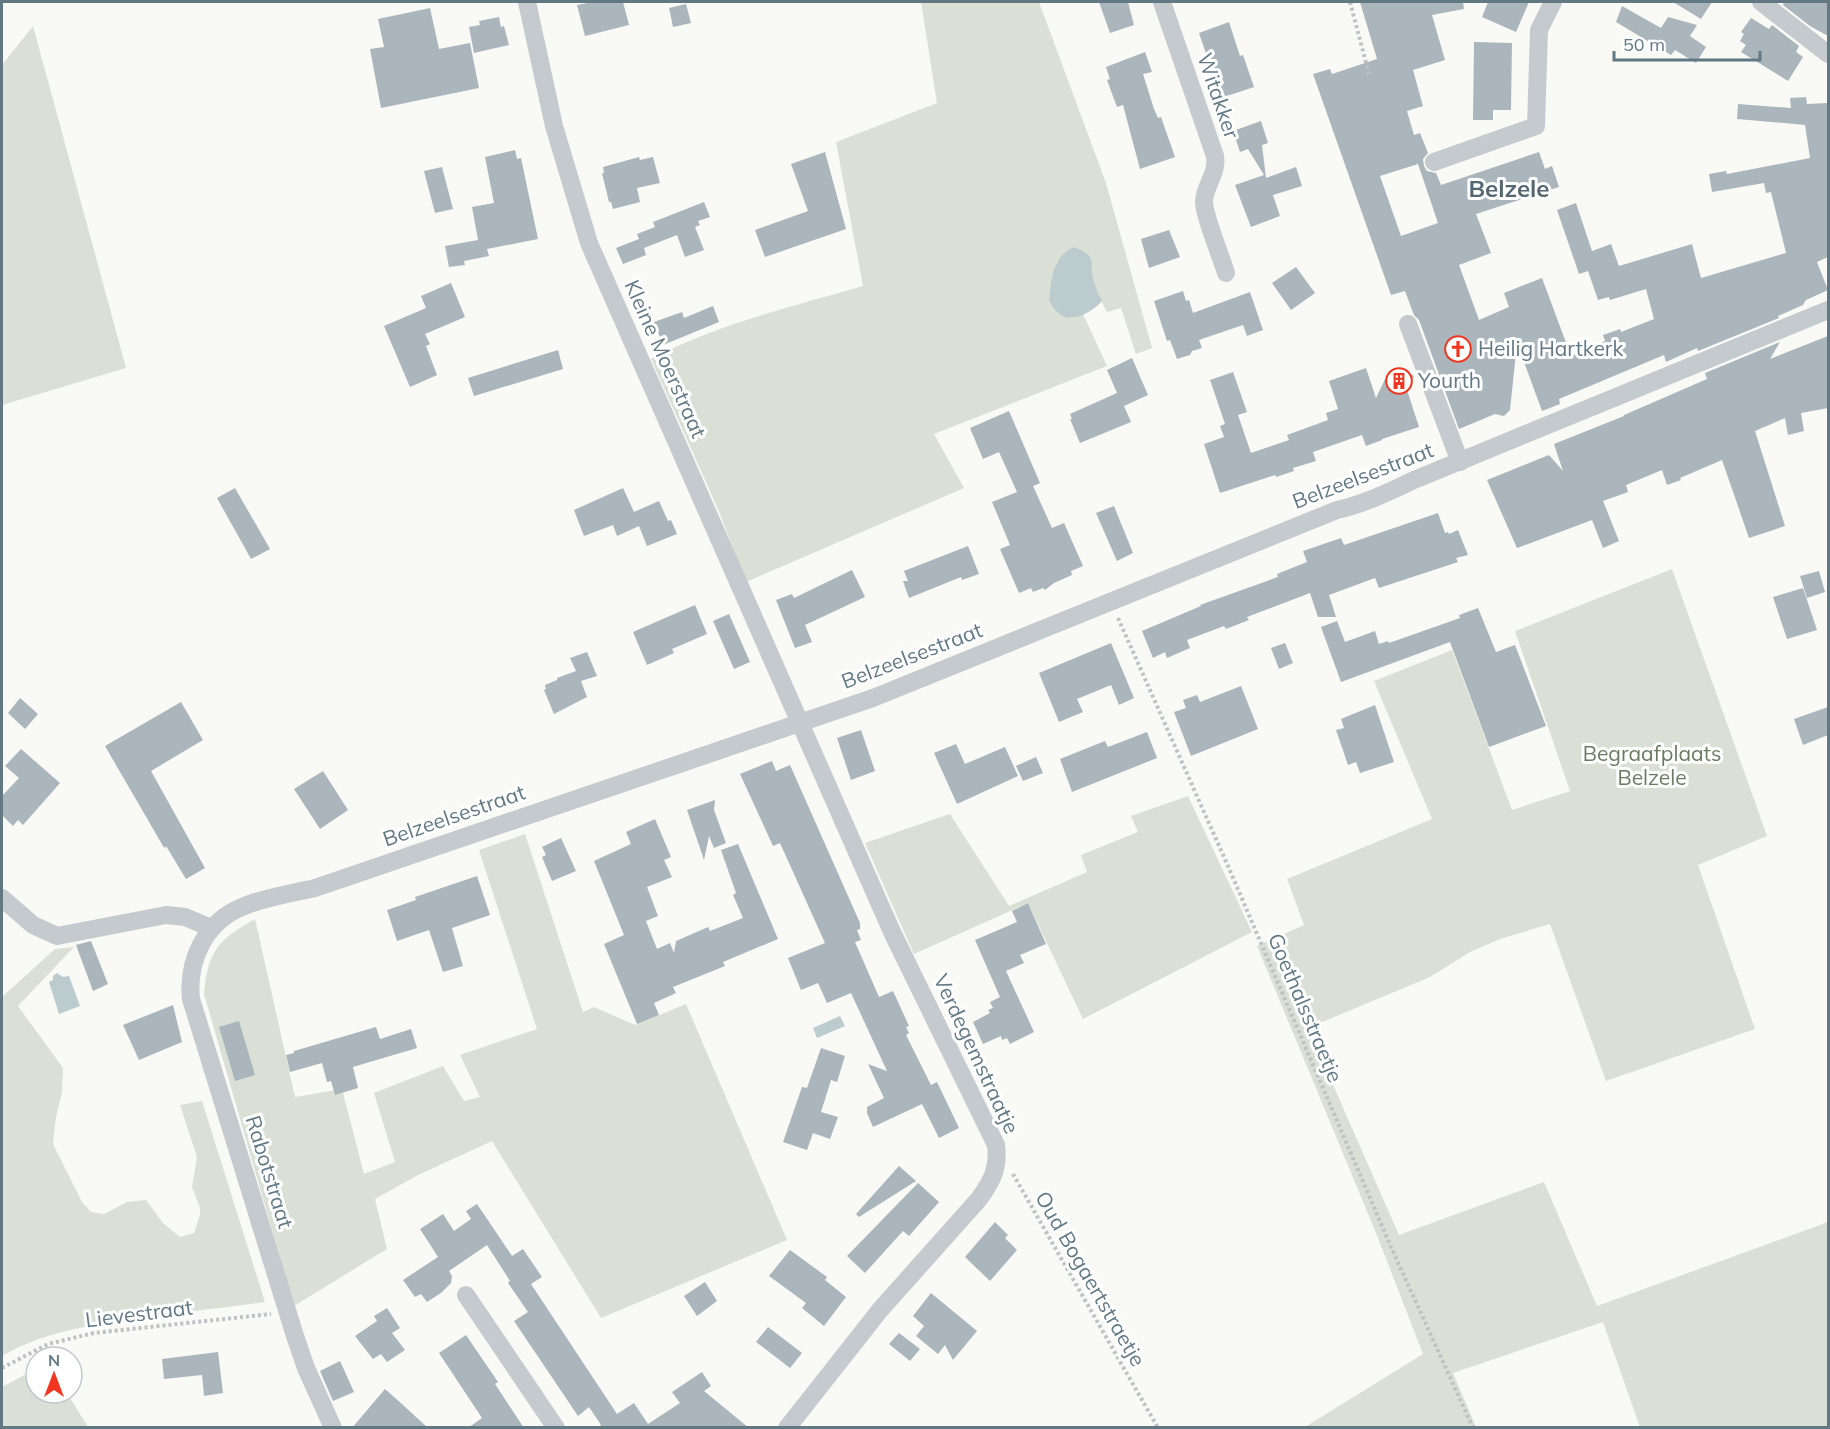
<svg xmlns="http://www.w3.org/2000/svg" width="1830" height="1429" font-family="Mulish,sans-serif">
	<rect width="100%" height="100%" fill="#f9f9f6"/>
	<g fill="#dae0d5">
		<path d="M921 2H1039L1106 183 1152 348 1136 354 1121 308 1107 312C1102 302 1095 291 1093 280 1089 260 1097 256 1074 247L1056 263 1049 300 1072 317 1083 314 1107 366 934 434 964 488 746 582 718 509 651 359C717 324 791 307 863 286L836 142 937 103Z"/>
		<path d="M33 26 126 368 2 405V65Z"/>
		<path d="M1672 569 1767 836 1698 865 1755 1029 1606 1081 1550 924 1500 939 1470 952 1430 977 1308 1028 1399 1235 1544 1182 1597 1306 1828 1222V1427H1640L1603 1322 1453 1373 1476 1427H1305L1423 1354 1376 1233 1257 946 1304 925 1287 879 1432 819 1374 681 1452 650 1512 810 1570 791 1515 631Z"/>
		<path d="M1188 796 1252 932 1083 1019 1028 903 914 954 865 843 950 814 1009 906 1087 872 1081 855 1138 832 1131 816Z"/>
		<path d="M525 834 583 1012 594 1007 635 1025 686 1004 787 1240 601 1318 492 1141 418 1175 375 1199 387 1249 294 1306 204 994C208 951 218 940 255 919L295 1097 342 1089 364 1174 395 1162 374 1093 443 1066 464 1101 480 1097 460 1055 537 1029 479 850Z"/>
		<path d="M74 947 18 1006 63 1068 62 1092 56 1117 53 1144 82 1202 91 1212 104 1214 127 1202 146 1200 163 1223 180 1237 194 1233 200 1215V1208L192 1187 197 1157 180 1105 202 1101 265 1302C229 1307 192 1311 156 1316 104 1323 48 1329 2 1356V997L55 949Z"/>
		<path d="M36 1369V1393H67L88 1427H2V1387Z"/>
	</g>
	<g fill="#bccbce">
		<path d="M1074 247C1100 257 1088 262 1094 282 1096 289 1099 295 1102 301 1093 312 1070 325 1057 312 1054 309 1051 304 1049 300 1052 278 1052 257 1074 247Z"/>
		<path d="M57 973 63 977 69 976 80 1006 59 1014 49 982 53 980V976Z"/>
		<path d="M840 1016 845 1026 817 1038 813 1028Z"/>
	</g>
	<g fill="#aab6bb" fill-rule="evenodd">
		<path d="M593 2H623L629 25 585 36 577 5Z"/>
		<path d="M1099 2H1128L1134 25 1110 33Z"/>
		<path d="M1360 2H1463L1464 9 1432 15 1445 60 1413 70 1423 106 1407 111 1414 135 1420 133 1428 153 1423 159 1424 166 1427 171 1436 173 1441 185 1539 152 1545 169 1552 166 1559 187 1476 214 1491 253 1459 265 1479 320 1509 307 1504 293 1542 278 1571 356 1605 341 1603 335 1620 329 1621 332 1654 319 1646 289 1610 300 1609 297 1598 300 1588 271 1579 274 1557 210 1576 203 1592 251 1611 244 1619 266 1692 244 1701 278 1786 253 1771 192 1766 193 1764 183 1712 192 1709 174 1726 171 1727 174 1810 158 1805 125 1737 119 1738 104 1791 108 1790 98 1806 97 1807 104 1828 103V257L1817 262 1828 290 1806 300 1803 305 1778 316 1779 318 1698 351 1697 348 1666 362 1664 355 1559 399 1560 404 1542 411 1517 343 1510 410 1504 416 1495 414 1459 429 1419 320 1414 315 1405 291 1391 295 1313 74 1330 69 1332 74 1377 59ZM1418 164 1438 223 1401 236 1380 176Z"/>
		<path d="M1488 2H1529L1516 32 1482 17Z"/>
		<path d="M1673 2H1712L1701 19Z"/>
		<path d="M1784 2H1828V36L1810 26 1783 5Z"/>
		<path d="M686 4 691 23 673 27 669 8Z"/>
		<path d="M1622 6 1661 28 1668 17 1697 25 1690 36 1706 47 1696 63 1675 50 1671 55 1616 22Z"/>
		<path d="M430 8 439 49 470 43 479 88 381 108 370 49 384 47 378 19Z"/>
		<path d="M499 17 501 27 504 26 509 45 474 53 469 27 480 25 479 21Z"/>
		<path d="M1751 18 1769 29 1772 25 1799 46 1796 52 1803 57 1788 81 1741 52 1746 45 1740 41 1744 34 1741 32Z"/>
		<path d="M1229 22 1240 56 1243 55 1254 87 1221 98 1199 33Z"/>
		<path d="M1474 42 1512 43 1511 110H1493V120H1473Z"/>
		<path d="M1145 52 1152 72 1143 74 1154 109 1158 118 1161 117 1175 157 1140 169 1123 105 1117 107 1107 80 1110 79 1106 67Z"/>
		<path d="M1261 121 1268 143 1262 145 1266 178 1296 167 1302 186 1273 195 1280 216 1251 227 1235 185 1264 175 1248 149 1240 152 1233 131Z"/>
		<path d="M515 150 517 159 521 158 538 239 487 249 489 256 464 261 465 265 449 267 445 246 478 240 472 207 494 203 485 157Z"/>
		<path d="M825 152 846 229 765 257 755 230 808 211 791 164Z"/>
		<path d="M639 157 640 160 653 157 660 183 637 188 640 202 613 209 611 202H609L602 173H604L603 167Z"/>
		<path d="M442 167 453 209 435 213 424 171Z"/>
		<path d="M704 202 710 217 698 221 700 225 695 227 704 250 685 257 677 235 644 248 646 255 623 264 616 248 639 239 637 234 655 227 653 222Z"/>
		<path d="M1169 230 1180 257 1149 268 1141 239Z"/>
		<path d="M1296 267 1315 293 1291 310 1272 283Z"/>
		<path d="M451 283 465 317 425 334 430 344 426 346 437 375 410 387 384 326 426 308 421 296Z"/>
		<path d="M1183 291 1186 301 1189 300 1193 313 1250 292 1263 330 1247 336 1243 325 1199 340 1202 348 1192 351 1190 355 1177 359 1170 340 1167 341 1154 301Z"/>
		<path d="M713 306 719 322 663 345 654 322 682 312 684 318Z"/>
		<path d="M1828 336V408L1801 413 1804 431 1788 435 1785 418 1755 431 1785 526 1749 538 1722 460 1680 478 1681 480 1667 485 1662 470 1626 485 1628 492 1603 501 1619 541 1603 548 1592 520 1517 548 1487 480 1549 455 1563 471 1554 444 1624 416V415L1707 379 1705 373 1780 342 1770 359Z"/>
		<path d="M558 350 563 369 474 396 468 378Z"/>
		<path d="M1132 358 1148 395 1124 406 1131 422 1080 443 1070 419H1072L1070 414 1117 393 1107 370Z"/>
		<path d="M1366 368 1376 398 1386 377 1396 370H1402L1414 376 1407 390 1419 427 1382 439V440L1366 446 1362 435 1313 452 1316 461 1293 468 1294 471 1276 477 1275 475 1220 493 1204 444 1224 437 1220 426 1225 424 1210 380 1233 372 1247 412 1238 415 1251 453 1289 440 1287 435 1328 420 1326 413 1338 409 1329 381Z"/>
		<path d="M1009 411 1040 483 1033 486 1052 528 1064 523 1083 566 1071 571 1072 575 1054 583 1045 590 1043 588 1033 592 1031 588 1019 593 1000 549 1010 545 992 502 1017 492 999 452 983 459 970 428Z"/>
		<path d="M235 488 270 549 251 559 217 498Z"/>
		<path d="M623 488 634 512 659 501 668 521 671 520 677 534 647 546 639 526 617 536 613 525 584 536 574 510Z"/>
		<path d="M1114 506 1133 553 1117 561 1096 513Z"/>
		<path d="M1438 513 1445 533 1448 532 1449 534 1458 530 1468 555 1456 558 1458 562 1379 588 1375 578 1329 595 1336 617H1318L1310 593 1247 617 1249 620 1226 629 1224 626 1187 640 1190 648 1167 658 1165 652 1153 658 1142 631 1201 606 1200 605 1278 577 1277 574 1307 562 1303 551 1341 538 1344 545Z"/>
		<path d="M968 546 979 574 962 580 961 577 909 598 903 581H908L904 571Z"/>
		<path d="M852 570 865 597 805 625 812 642 795 648 776 600 792 594 794 598Z"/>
		<path d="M1819 571 1825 592 1807 598 1800 576Z"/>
		<path d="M1803 588 1817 630 1787 639 1773 597Z"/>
		<path d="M695 605 707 634 672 649 674 653 647 665 633 632Z"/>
		<path d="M1478 608 1496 652 1515 645 1546 726 1489 747 1450 642 1341 682 1321 627 1337 621 1345 642 1375 631 1379 644 1388 641 1389 643 1460 618 1459 615Z"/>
		<path d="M729 614 750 662 734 669 713 621Z"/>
		<path d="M1111 643 1134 698 1119 705 1111 685 1077 699 1083 712 1059 722 1039 673Z"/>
		<path d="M1285 643 1293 663 1279 669 1271 648Z"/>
		<path d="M587 652 597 676 581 681 587 697 554 714 544 690 546 689 545 685 557 680V678L576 671 570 658Z"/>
		<path d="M1241 686 1258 729 1191 756 1174 712 1186 708 1183 700 1197 695 1200 702Z"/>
		<path d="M20 698 38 714 25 729 8 713Z"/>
		<path d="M181 702 203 740 151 771 205 868 186 879 166 846 165 848 163 846 105 746Z"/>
		<path d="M1375 705 1394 762 1360 773 1356 762 1348 765 1336 730 1344 728 1341 719Z"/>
		<path d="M1828 707V735L1803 745 1794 719Z"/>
		<path d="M861 730 875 771 851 780 837 738Z"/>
		<path d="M1147 732 1157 758 1072 792 1060 759 1105 741 1108 747Z"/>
		<path d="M956 744 965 764 1005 747 1018 776 957 804 934 753Z"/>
		<path d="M21 749 60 783 23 825 18 820 13 826 2 815V796L19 778 5 766Z"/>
		<path d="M1036 757 1043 773 1023 781 1016 766Z"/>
		<path d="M772 761 776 771 790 765 860 923V929L857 930 861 940 855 942 879 997 893 991 909 1026 906 1027 909 1033 906 1035 931 1085 937 1082 959 1128 939 1138 922 1104 873 1127 867 1113V1107L884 1098 868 1064 887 1071 851 993 827 1003 818 983 801 990 788 958 825 943 780 843 773 846 740 774Z"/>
		<path d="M323 771 348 810 320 829 294 789Z"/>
		<path d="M715 800 714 810 726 843 714 848 709 836 704 860 687 810Z"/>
		<path d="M655 819 671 857 664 860 672 877 647 887 658 916 646 921 657 949 670 943 674 953 676 941 708 927 710 931 743 918 733 895 736 893 721 850 738 844 778 939 723 962 725 966 673 987 676 993 654 1003 659 1015 637 1024 604 944 624 935 594 861 631 844 626 832Z"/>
		<path d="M561 838 576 871 552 881 542 857 546 855 542 847Z"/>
		<path d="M477 876 490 915 452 928 463 966 443 972 429 930 397 941 387 910 416 900 415 897Z"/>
		<path d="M1028 903 1046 944 1020 955 1024 963 1006 971 1034 1032 1010 1044 1007 1038 1002 1040 1001 1036 983 1044 973 1022 990 1013 988 1010 993 1008 990 1002 1000 997 975 940 1017 922 1012 911Z"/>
		<path d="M91 941 108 984 93 991 76 945Z"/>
		<path d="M173 1005 182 1042 139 1060 123 1025Z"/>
		<path d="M239 1021 255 1075 235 1081 219 1027Z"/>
		<path d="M376 1027 380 1039 411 1029 417 1048 353 1067 358 1088 335 1095 331 1081 327 1082 322 1063 290 1072 286 1055 294 1053V1051Z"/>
		<path d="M821 1048 845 1056 837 1082 831 1080 821 1112 838 1117 830 1139 813 1133 807 1150 783 1142 802 1087 807 1088Z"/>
		<path d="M899 1166 916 1181 859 1217 856 1214Z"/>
		<path d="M918 1183 939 1202 909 1236 903 1231 865 1273 847 1256Z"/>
		<path d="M477 1204 512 1256 523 1249 542 1277 531 1284 617 1414 634 1403 648 1424 680 1403 672 1392 702 1372 711 1386 704 1391 749 1428H598L601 1425 589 1407 578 1416 514 1321 528 1312 508 1283 510 1281 487 1245 449 1271 452 1276 451 1283 441 1293 427 1302 421 1294 415 1297 403 1280 438 1257 420 1229 443 1214 454 1231 471 1219 466 1211Z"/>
		<path d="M995 1222 1008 1235 1005 1238 1017 1250 990 1281 965 1257Z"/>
		<path d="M790 1250 827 1277 825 1280 846 1297 824 1326 802 1308 806 1303 769 1276Z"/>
		<path d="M705 1282 717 1301 697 1316 684 1296Z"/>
		<path d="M931 1293 977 1331 953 1360 945 1345 938 1354 916 1336 924 1326 913 1316Z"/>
		<path d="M387 1308 400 1328 392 1333 405 1350 387 1362 381 1354 373 1359 355 1336 377 1321 374 1316Z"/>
		<path d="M768 1327 802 1353 790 1368 756 1342Z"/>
		<path d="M899 1333 920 1349 910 1361 889 1344Z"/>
		<path d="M466 1335 498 1382 495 1384 524 1428H468L482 1418 439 1353Z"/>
		<path d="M218 1352 223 1393 204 1396 202 1375 164 1379 162 1359Z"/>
		<path d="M340 1361 354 1392 333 1401 320 1371Z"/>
		<path d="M385 1389 403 1405 428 1428H352Z"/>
	</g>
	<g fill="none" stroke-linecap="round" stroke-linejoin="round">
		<g stroke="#bec2c4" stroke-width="4" stroke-dasharray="3 3" stroke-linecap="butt">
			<path d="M1350 2 1369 74"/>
			<path d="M1118 618 1228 866 1391 1247 1473 1428"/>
			<path d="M1013 1174 1158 1428"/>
			<path d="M2 1368 48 1344 94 1333 271 1314"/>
		</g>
		<g stroke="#c4cacd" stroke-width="18">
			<path d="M527 2 554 126 589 243 892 932 996 1145C999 1168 992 1181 979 1199L880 1310 787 1428"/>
			<path d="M1162 2 1215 156C1218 173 1205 185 1204 201 1203 213 1222 259 1226 273"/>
			<path d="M1761 2 1828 54"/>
			<path d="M1434 162 1536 126 1539 30 1553 2"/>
			<path d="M1408 324 1460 462"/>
			<path d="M2 898 33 925 57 936 166 915 185 917 211 928"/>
			<path d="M466 1295 556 1428"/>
			<path d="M333 1428 306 1368 295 1336 191 999C187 961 205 922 242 907 262 898 293 893 315 888L873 698 1337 510C1364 504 1389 492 1414 480L1828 310"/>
		</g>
	</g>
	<defs>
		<g id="church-ring" transform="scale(1.35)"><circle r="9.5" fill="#fff" stroke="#f2351e" stroke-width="1.5"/><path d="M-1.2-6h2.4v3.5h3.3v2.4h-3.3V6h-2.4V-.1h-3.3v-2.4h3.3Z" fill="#f2351e"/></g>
		<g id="building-ring" transform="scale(1.35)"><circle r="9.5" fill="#fff" stroke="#f2351e" stroke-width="1.5"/><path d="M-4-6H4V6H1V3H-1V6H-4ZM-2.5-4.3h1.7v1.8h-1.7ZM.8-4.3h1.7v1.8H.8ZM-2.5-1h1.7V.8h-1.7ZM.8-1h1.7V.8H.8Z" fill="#f2351e"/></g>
	</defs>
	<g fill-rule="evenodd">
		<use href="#church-ring" x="1458" y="349"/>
		<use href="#building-ring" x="1399" y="381"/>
	</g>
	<g text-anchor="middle" stroke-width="6" stroke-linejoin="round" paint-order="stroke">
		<g font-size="21" fill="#627984" stroke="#fff">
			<text transform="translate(1218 96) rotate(71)" y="7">Witakker</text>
			<text transform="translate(665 359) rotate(66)" y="7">Kleine Moerstraat</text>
			<text transform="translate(1363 476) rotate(-21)" y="7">Belzeelsestraat</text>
			<text transform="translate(912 656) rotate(-21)" y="7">Belzeelsestraat</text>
			<text transform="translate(454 816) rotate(-19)" y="7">Belzeelsestraat</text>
			<text transform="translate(1305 1008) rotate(67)" y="7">Goethalsstraetje</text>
			<text transform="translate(976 1054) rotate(65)" y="7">Verdegemstraatje</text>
			<text transform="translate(269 1172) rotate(73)" y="7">Rabotstraat</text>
			<text transform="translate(1090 1279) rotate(60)" y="7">Oud Bogaertstraetje</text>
			<text transform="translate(139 1314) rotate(-7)" y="7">Lievestraat</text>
		</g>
		<g font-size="21" fill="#627984" stroke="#fff" text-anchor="start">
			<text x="1478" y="356">Heilig Hartkerk</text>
			<text x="1418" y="388">Yourth</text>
		</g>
		<g font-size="21" fill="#697b61" stroke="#fff">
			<text x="1652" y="761">Begraafplaats<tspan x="1652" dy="24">Belzele</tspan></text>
		</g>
		<g font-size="24" font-weight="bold" fill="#54666f" stroke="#fff">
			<text x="1509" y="197">Belzele</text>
		</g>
	</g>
	<rect width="1830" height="1429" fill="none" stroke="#627984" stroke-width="6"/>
	<g transform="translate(54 1375)"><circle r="28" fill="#ffffff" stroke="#c0c9ce" stroke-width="1.5"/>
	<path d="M0-4.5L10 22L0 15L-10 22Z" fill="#f2351e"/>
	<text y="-9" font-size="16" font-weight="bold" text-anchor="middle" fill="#627984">N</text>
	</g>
	<path d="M1614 51v9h146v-9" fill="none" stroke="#627984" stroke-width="3"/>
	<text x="1623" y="51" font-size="18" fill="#627984" stroke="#ffffff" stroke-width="4.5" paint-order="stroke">50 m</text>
</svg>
